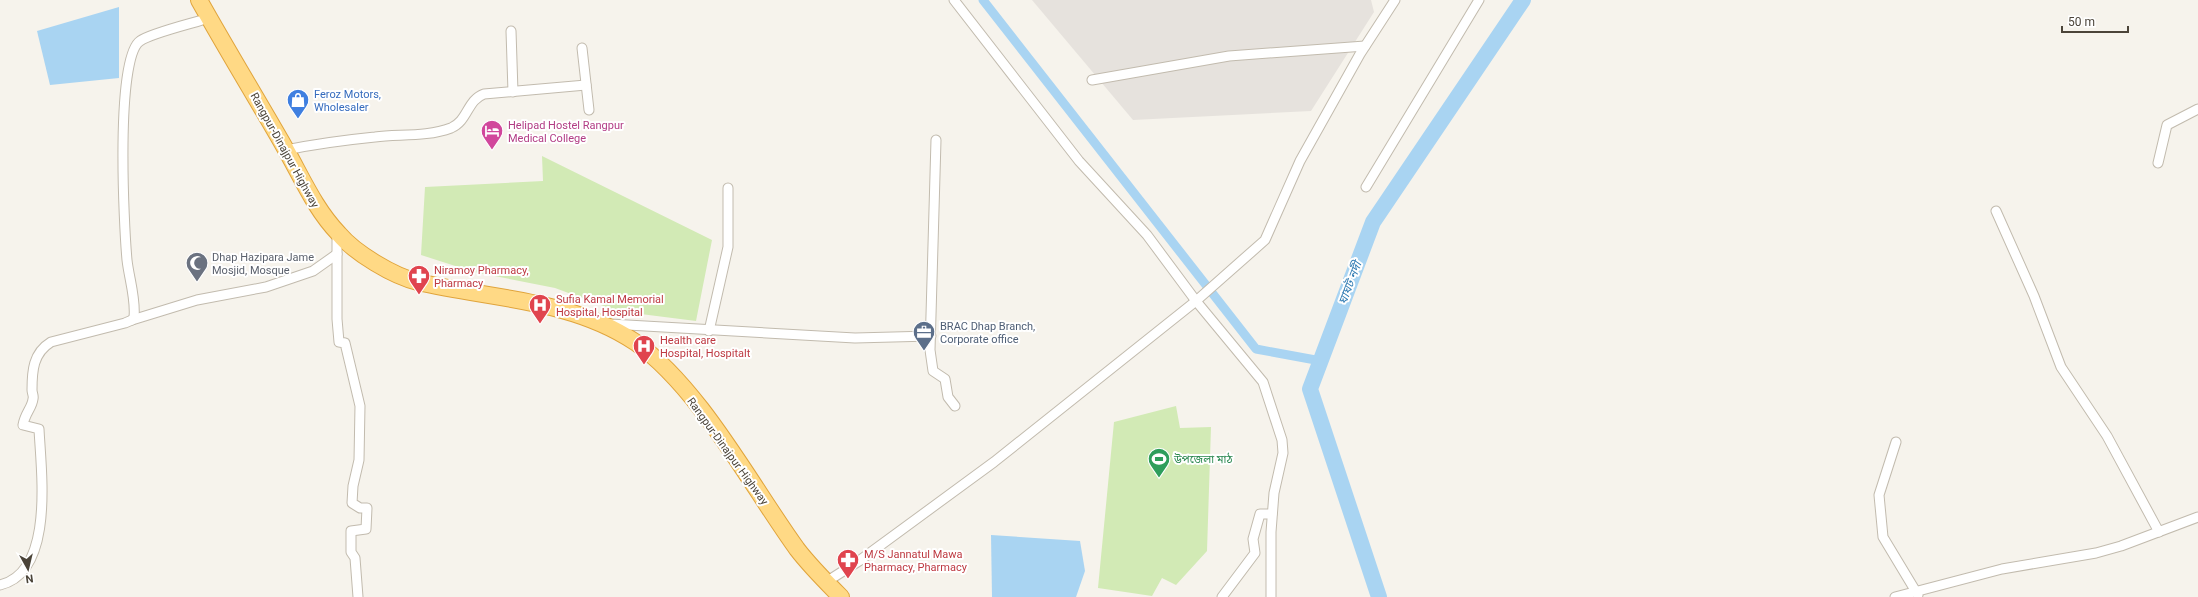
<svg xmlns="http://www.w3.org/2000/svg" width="2198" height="597" font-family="Roboto,'Noto Sans Bengali',sans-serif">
	<rect width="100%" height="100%" fill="#f6f3ec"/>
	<path fill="#e6e2dd" d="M1032 0H1371L1374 12 1311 111 1133 120Z"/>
	<g fill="#d2eab5">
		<path d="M542 156 712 240 696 321 617 311 555 288 474 272 421 255 425 187 543 181Z"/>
		<path d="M1176 406 1180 428 1211 427 1207 551 1176 585 1162 578 1152 596 1098 588 1114 422Z"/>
	</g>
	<g fill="#a9d4f2">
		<path d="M119 7V78L50 85 37 31Z"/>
		<path d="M991 535 1080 541 1085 571 1076 597H992Z"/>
	</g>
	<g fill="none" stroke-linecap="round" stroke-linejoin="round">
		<path stroke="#a9d4f2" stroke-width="9" d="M983 0 1256 349 1321 361"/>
		<path stroke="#a9d4f2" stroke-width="16" d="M1379 597 1310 389 1373 222 1523 0"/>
		<g stroke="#c2bbae" stroke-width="11">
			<g id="minor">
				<path d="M954 0 1079 161 1147 235 1196 301 1263 382 1282 440 1283 453 1274 493 1271 532V597"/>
				<path d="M511 31 513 92"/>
				<path d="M582 48 589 110"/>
				<path d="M1092 80 1229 56 1365 46"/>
				<path d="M936 140 930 350 933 371 945 379 948 397 955 406"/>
				<path d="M286 150C315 144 345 140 375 137 399 134 427 137 451 128 468 121 467 100 484 94L586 85"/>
				<path d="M2158 163 2167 125 2198 109"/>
				<path d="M1366 187 1479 0"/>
				<path d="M1996 211 2034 296 2061 367 2107 436 2159 532"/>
				<path d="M337 233V319L339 342 345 343 360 406 359 460 353 486 352 503 360 508H367L366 529 351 531V552L355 558 358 597"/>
				<path d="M132 320 197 300 266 287 313 271 337 254"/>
				<path d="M610 324 855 338 931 336"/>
				<path d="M709 331 728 247V188"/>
				<path d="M1896 442 1879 495 1883 537 1918 595"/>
				<path d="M826 582 859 561 994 462 1196 301 1265 240 1300 161 1360 54 1395 0"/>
				<path d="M0 585C55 572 41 471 39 429L23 425C25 413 32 408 33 399 34 396 32 393 32 390 32 371 33 353 51 342L125 323 132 320 134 317C136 299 129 278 127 260 124 227 115 58 140 41 151 33 194 23 209 18"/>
				<path d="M1222 597 1255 553 1253 539 1260 514H1272"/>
				<path d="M1895 597 2002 569 2096 553 2121 546 2198 517"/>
			</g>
		</g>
		<g stroke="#e0a43c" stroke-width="18">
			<path id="trunk" d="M199 0C227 50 257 99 285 148 302 178 315 209 339 234 355 253 393 276 418 282 490 299 571 299 635 342 700 388 750 484 797 549 810 566 826 582 841 597"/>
		</g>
		<use href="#minor" stroke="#fff" stroke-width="9"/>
		<use href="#trunk" stroke="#ffd985" stroke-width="16"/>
	</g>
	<defs>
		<g id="shop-pin" transform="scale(1.15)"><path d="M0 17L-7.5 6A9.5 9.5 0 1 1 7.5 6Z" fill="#3f7fe0" stroke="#fff"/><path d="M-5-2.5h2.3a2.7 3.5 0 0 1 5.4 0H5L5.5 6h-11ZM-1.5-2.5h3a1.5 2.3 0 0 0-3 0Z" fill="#fff"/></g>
		<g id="hotel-pin" transform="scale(1.15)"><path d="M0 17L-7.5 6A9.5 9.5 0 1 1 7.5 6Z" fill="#d1479c" stroke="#fff"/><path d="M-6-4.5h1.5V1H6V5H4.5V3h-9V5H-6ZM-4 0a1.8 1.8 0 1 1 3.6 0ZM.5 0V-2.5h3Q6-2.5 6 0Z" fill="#fff"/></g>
		<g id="mosque-pin" transform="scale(1.15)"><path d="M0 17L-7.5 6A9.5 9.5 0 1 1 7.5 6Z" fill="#6b7280" stroke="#fff"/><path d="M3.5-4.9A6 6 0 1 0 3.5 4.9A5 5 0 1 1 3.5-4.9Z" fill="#fff"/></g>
		<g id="pharmacy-pin" transform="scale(1.15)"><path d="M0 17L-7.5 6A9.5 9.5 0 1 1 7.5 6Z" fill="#e0444e" stroke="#fff"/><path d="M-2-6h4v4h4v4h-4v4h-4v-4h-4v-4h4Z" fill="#fff"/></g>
		<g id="hospital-pin" transform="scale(1.15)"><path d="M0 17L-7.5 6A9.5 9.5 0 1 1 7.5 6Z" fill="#e0444e" stroke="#fff"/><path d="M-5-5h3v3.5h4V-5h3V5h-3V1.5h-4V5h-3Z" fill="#fff"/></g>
		<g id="office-pin" transform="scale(1.15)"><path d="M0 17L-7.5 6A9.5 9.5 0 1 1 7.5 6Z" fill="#5c6f8a" stroke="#fff"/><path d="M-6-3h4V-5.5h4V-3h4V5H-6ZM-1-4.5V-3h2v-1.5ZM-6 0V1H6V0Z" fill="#fff"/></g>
		<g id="stadium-pin" transform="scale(1.15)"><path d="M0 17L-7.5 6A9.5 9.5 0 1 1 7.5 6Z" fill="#2e9e5b" stroke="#fff"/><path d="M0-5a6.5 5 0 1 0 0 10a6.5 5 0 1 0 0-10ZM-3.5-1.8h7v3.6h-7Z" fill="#fff"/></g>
	</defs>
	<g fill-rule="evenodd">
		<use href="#shop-pin" x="298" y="100"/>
		<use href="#hotel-pin" x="492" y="131"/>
		<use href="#mosque-pin" x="197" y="263"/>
		<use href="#pharmacy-pin" x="419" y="276"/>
		<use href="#hospital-pin" x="540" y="305"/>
		<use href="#office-pin" x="924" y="332"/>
		<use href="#hospital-pin" x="644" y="346"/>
		<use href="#stadium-pin" x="1159" y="459"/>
		<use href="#pharmacy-pin" x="848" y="560"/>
	</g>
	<g text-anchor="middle" stroke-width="4" stroke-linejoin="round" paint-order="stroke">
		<g font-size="11" fill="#366cbe" stroke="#fff" text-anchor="start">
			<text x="314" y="98">Feroz Motors,<tspan x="314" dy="13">Wholesaler</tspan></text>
		</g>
		<g font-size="11" fill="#b23c85" stroke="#fff" text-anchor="start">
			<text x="508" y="129">Helipad Hostel Rangpur<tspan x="508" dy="13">Medical College</tspan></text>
		</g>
		<g font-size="11" fill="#4b4439" stroke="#fff">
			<text transform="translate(285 150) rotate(61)" y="4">Rangpur-Dinajpur Highway</text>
			<text transform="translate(728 451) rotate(54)" y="4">Rangpur-Dinajpur Highway</text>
		</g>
		<g font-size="11" fill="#5b616d" stroke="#fff" text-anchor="start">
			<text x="212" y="261">Dhap Hazipara Jame<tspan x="212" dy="13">Mosjid, Mosque</tspan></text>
		</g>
		<g font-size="11" fill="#be3a42" stroke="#fff" text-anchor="start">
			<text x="434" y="274">Niramoy Pharmacy,<tspan x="434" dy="13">Pharmacy</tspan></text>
			<text x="556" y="303">Sufia Kamal Memorial<tspan x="556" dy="13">Hospital, Hospital</tspan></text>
			<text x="660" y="344">Health care<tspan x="660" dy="13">Hospital, Hospitalt</tspan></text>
			<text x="864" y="558">M/S Jannatul Mawa<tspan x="864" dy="13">Pharmacy, Pharmacy</tspan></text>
		</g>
		<g font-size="11" fill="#4e5e75" stroke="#fff" text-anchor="start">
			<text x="940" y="330">BRAC Dhap Branch,<tspan x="940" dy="13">Corporate office</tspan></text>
		</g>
		<g font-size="11" fill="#27864d" stroke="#fff" text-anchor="start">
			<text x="1174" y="463">উপজেলা মাঠ</text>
		</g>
		<g font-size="12" font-style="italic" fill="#2e7ab2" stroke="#fff">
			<text transform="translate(1350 283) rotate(-69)" y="4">ঘাঘট নদী</text>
		</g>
	</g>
	<g transform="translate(28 569) rotate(172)" stroke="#ffffff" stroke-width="3" paint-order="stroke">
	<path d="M0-3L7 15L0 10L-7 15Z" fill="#4b4439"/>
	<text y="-6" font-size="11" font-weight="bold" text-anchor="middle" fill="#4b4439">N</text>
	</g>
	<path d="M2062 26v6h66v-6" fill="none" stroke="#4b4439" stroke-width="2"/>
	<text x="2068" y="26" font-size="12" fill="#4b4439" stroke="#ffffff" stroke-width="3" paint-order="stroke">50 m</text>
</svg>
